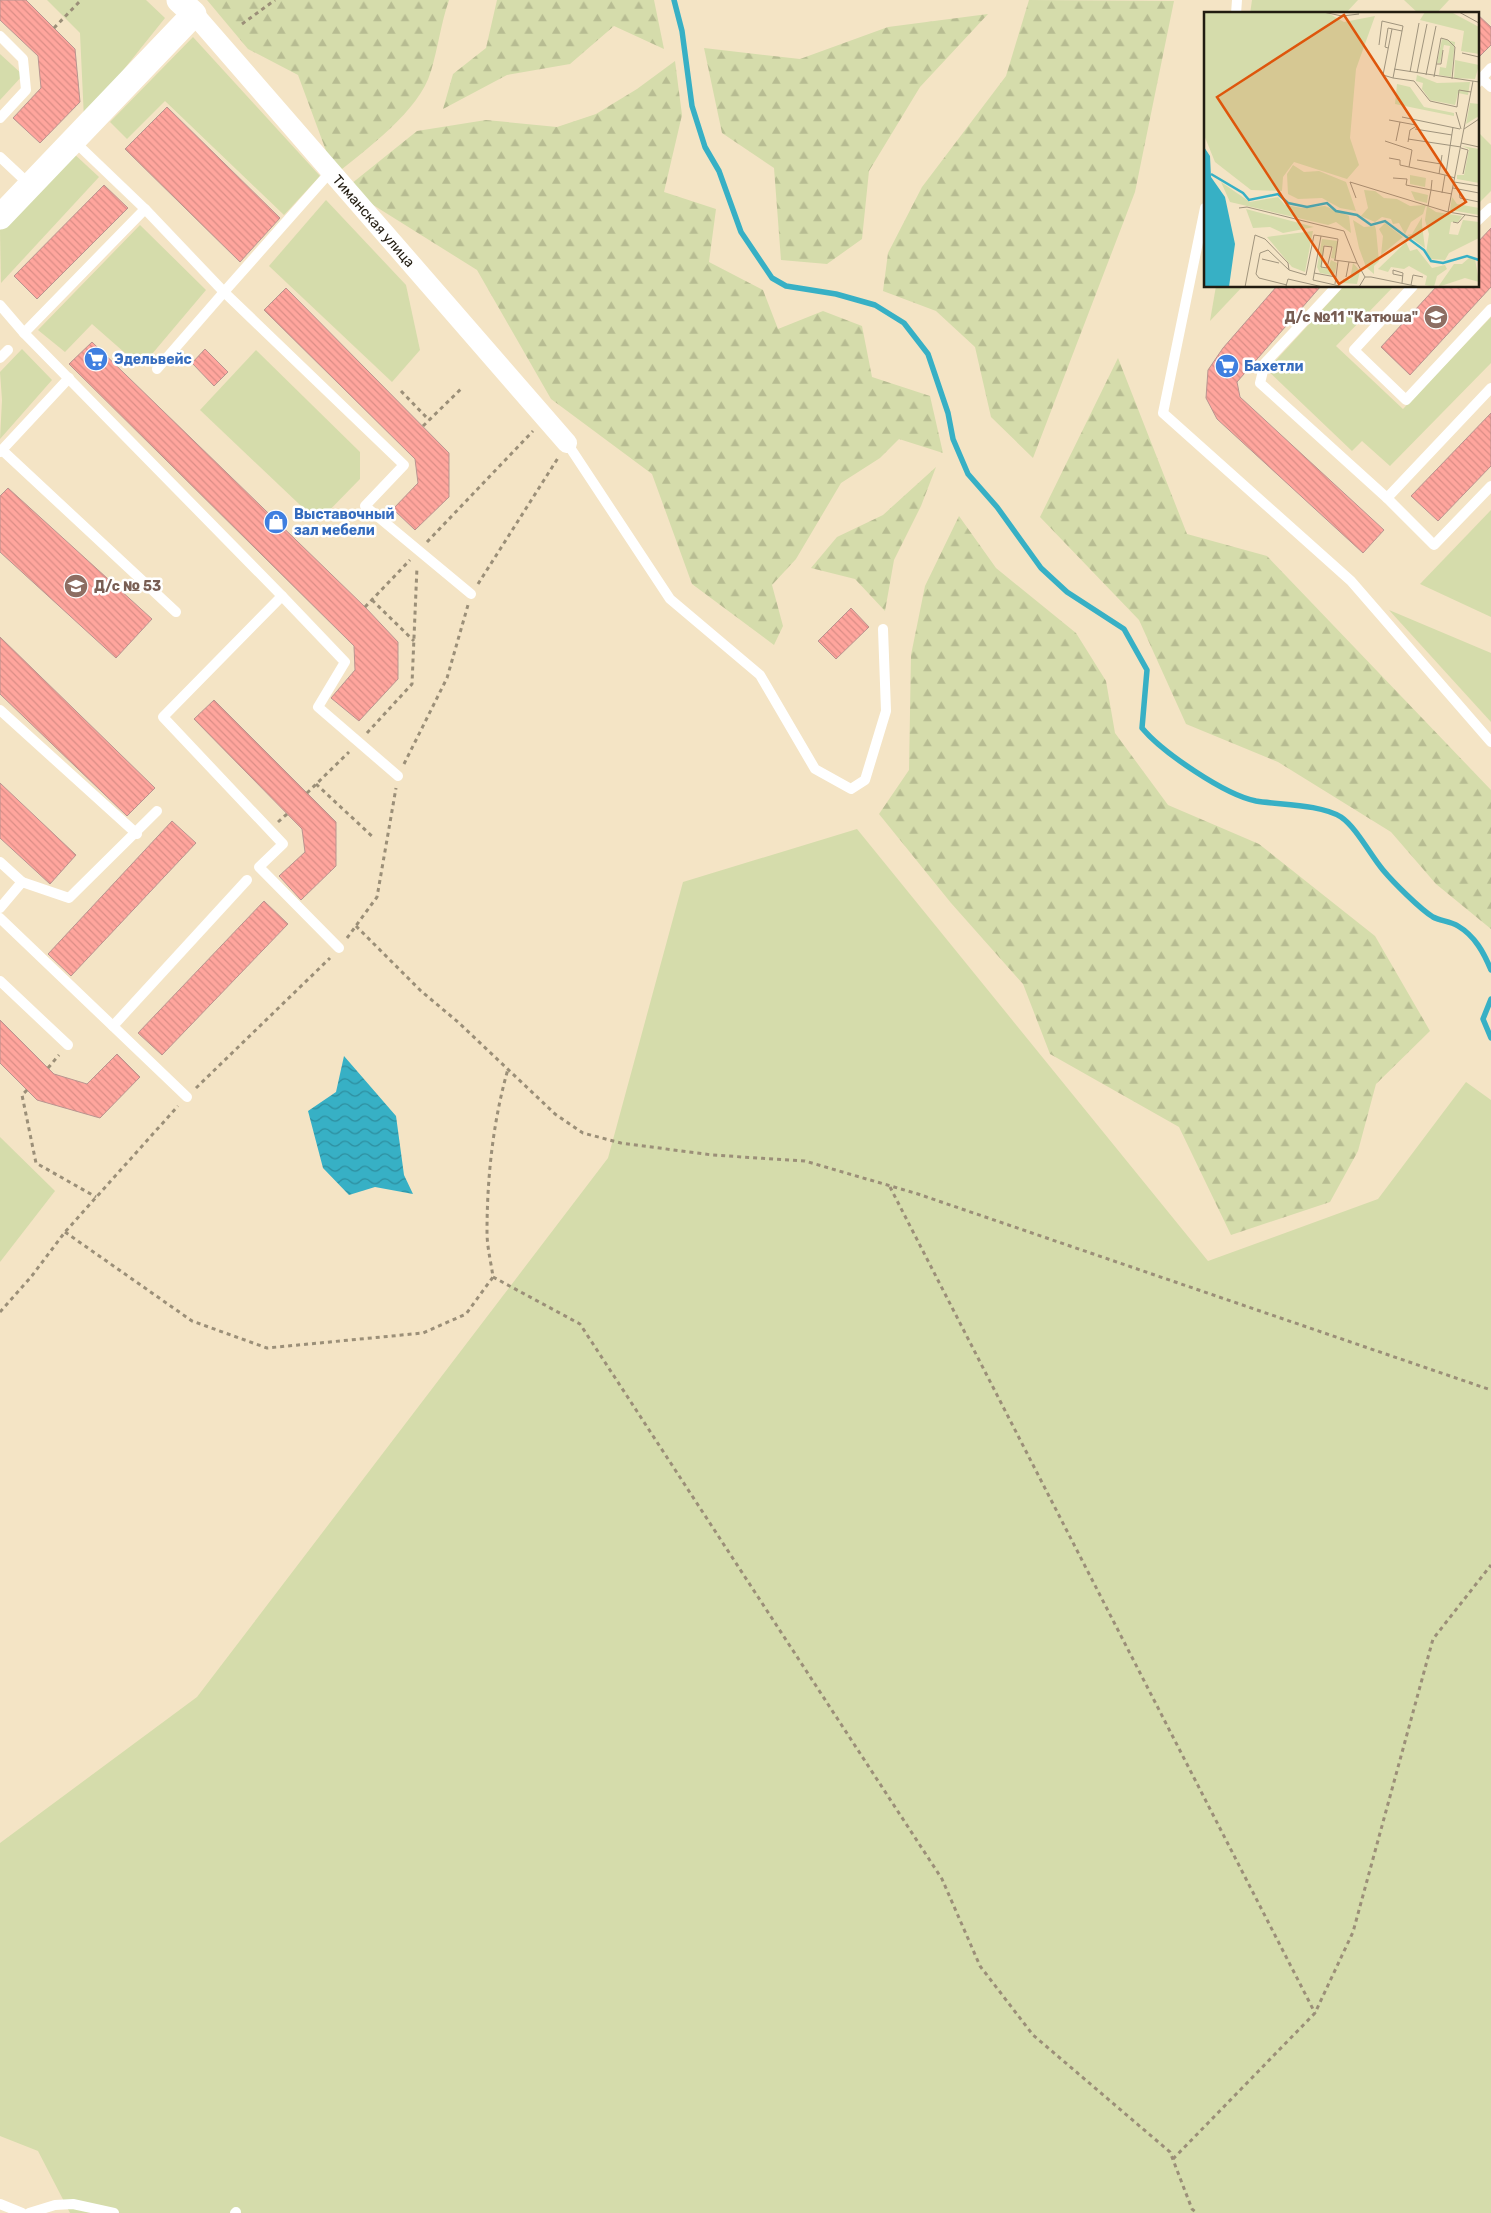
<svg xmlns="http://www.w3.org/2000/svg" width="1491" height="2213" font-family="Rubik,sans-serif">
	<defs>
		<pattern id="forest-firs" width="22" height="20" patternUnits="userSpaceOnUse" patternTransform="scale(1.25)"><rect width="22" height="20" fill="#d5dcab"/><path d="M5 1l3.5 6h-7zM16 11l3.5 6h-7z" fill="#b7bc92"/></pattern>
		<pattern id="water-waves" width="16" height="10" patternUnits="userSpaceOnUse" patternTransform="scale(1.25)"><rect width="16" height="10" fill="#37b0c5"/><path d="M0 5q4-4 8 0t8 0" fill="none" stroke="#2e8e9f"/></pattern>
		<pattern id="building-back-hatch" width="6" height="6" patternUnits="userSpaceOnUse" patternTransform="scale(1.25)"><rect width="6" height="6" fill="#ffa59d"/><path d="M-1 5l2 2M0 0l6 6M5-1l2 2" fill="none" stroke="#da8d86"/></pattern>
	</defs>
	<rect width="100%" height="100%" fill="#f4e4c5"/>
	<g fill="#d5dcab">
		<path d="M47 0H146L165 18 84 119 80 33Z"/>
		<path d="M1252 0H1358L1345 14H1250Z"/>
		<path d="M1404 0H1449L1436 14H1419Z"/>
		<path d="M193 37 320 176 284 215 165 101 127 139 110 122Z"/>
		<path d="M0 54 23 75 0 100Z"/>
		<path d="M1477 131 1491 145V191L1477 205Z"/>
		<path d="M72 152 99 177 1 283 0 230Z"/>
		<path d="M326 200 406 285 420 350 392 382 269 266Z"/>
		<path d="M140 225 206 290 141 367 92 324 65 352 38 330Z"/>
		<path d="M1216 286H1243L1210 321Z"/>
		<path d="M1344 286H1394L1336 346 1403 409 1491 317V363L1390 466 1362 441 1352 451 1267 370Z"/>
		<path d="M22 349 52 380 0 439 2 400 0 372Z"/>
		<path d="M256 350 360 452V479L318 522 200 410Z"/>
		<path d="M1491 510V617L1420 584Z"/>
		<path d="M1389 610 1491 653V722Z"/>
		<path d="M857 829 1208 1261 1378 1199 1466 1082 1491 1100V2213H70L38 2151 0 2136V1843L197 1697 608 1158 683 882Z"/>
		<path d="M0 1137 55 1191 0 1262Z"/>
	</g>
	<g fill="url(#forest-firs)">
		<path d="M207 0H449C441 23 438 48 431 71 419 112 367 148 335 175L298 75 248 49Z"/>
		<path d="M497 0H654L664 49 614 26 570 64 507 75 443 109 453 74 486 48Z"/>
		<path d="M1029 0 1174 1 1135 192 1033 458 991 417 975 347 936 311 883 291 888 253 922 187 1006 76Z"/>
		<path d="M988 14 920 87 869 171 862 239 827 264 781 260 774 168 722 133 704 48 800 59 888 27Z"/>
		<path d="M675 61 682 115 664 192 716 209 709 262 763 290 778 329 823 311 862 326 872 377 930 396 943 453 899 439 880 458 841 483 796 559 772 585 783 626 774 645 692 584 652 474 551 399 477 270 346 188 417 131 486 120 557 127 596 114 637 89Z"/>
		<path d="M1118 358 1187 534 1267 556 1491 790V929L1436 884 1391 832 1278 762 1186 724 1139 620 1040 517Z"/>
		<path d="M936 467 921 506 894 560 885 611 855 579 811 568 837 537 883 515Z"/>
		<path d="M959 516 996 568 1076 633 1106 681 1115 733 1168 805 1259 844 1375 936 1430 1031 1376 1084 1358 1151 1330 1202 1231 1235 1179 1127 1050 1054 1023 984 951 903 879 814 909 770 911 655 925 586Z"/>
	</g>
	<path fill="url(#water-waves)" d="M344 1056 396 1116 404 1175 413 1194 375 1187 349 1195 323 1168 308 1111 336 1092Z"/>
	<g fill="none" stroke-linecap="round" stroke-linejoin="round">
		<g stroke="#37b0c5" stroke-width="5.5">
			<path d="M674 0 682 31 692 106 705 147 719 171 741 232 772 278 786 286 836 294 875 305 904 323 928 354 948 413 953 439 968 474 997 507 1041 568 1067 592 1124 629 1147 670 1142 728C1162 752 1225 795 1256 801 1280 805 1320 804 1341 817 1356 827 1371 856 1383 870 1393 882 1420 909 1433 917 1440 921 1450 921 1458 926 1475 936 1484 953 1491 970"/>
			<path d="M1491 999 1483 1019 1491 1038"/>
		</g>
	</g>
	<g fill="url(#building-back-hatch)" stroke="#b99490">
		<path d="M0 0H26L75 49 80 102 40 143 13 118 41 88 38 56 0 20Z"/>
		<path d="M1477 14 1491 27V45L1477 59Z"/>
		<path d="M167 107 280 218 240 262 125 149Z"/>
		<path d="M104 185 128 208 37 299 14 276Z"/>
		<path d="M1491 228V287L1410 375 1381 347 1437 286H1477V243Z"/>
		<path d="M1277 286H1321L1237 382 1240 397 1384 530 1363 553 1217 419 1206 398 1208 370 1223 348Z"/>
		<path d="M286 288 449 453V497L415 530 393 509 418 483 415 459 264 310Z"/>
		<path d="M92 342 365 607 398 642V679L359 721 331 698 355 670 354 646 69 364Z"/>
		<path d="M205 349 228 372 214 386 192 363Z"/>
		<path d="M1491 413V466L1438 521 1411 496Z"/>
		<path d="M8 488 152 619 116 658 0 552V496Z"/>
		<path d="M851 608 869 627 836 659 818 641Z"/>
		<path d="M0 637 155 788 127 816 0 694Z"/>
		<path d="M214 700 336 822V866L301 900 279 876 305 852 302 829 194 719Z"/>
		<path d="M0 783 76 855 50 884 0 838Z"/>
		<path d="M172 821 196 843 71 976 48 954Z"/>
		<path d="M264 901 288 924 162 1055 138 1033Z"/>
		<path d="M0 1020 54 1074 87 1084 117 1054 140 1077 100 1118 37 1100 0 1063Z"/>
	</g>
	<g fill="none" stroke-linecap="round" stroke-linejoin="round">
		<g stroke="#9b8f78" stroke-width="3" stroke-dasharray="4 4" stroke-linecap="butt">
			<path d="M242 24 275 0"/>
			<path d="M54 28 81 0"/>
			<path d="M401 391 429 420"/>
			<path d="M423 426 463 387"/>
			<path d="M427 542 533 431"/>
			<path d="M478 584 558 458"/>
			<path d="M372 600 414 641"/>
			<path d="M365 607 410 560"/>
			<path d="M367 733 412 684 417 567"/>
			<path d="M404 764 447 678 468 605"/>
			<path d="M316 784 374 838"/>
			<path d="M307 793 349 752"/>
			<path d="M278 822 287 814"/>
			<path d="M356 926 421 991 458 1022 555 1114 583 1133 621 1143 712 1155 805 1161 918 1194 1491 1390"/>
			<path d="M347 938 377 897 396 788"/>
			<path d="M48 1068 59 1055"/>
			<path d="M196 1088 330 958"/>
			<path d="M27 1090 22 1095 36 1163 96 1197"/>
			<path d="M890 1187 1315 2013"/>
			<path d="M65 1232 192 1321 267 1348 423 1333 466 1314 493 1277C491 1262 487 1247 487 1232 487 1178 493 1121 508 1069"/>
			<path d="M493 1277 580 1324 942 1879 980 1966 1033 2035 1170 2152 1192 2209 1197 2213"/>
			<path d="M0 1312 31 1277 65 1232 178 1106"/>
			<path d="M1173 2159 1315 2013 1353 1932 1433 1639 1491 1565"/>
		</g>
		<g stroke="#fff" stroke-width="10">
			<path d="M1236 14 1237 0"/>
			<path d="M0 36 23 59 26 90 0 118"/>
			<path d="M1481 78 1491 87"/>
			<path d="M1477 83 1491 68"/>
			<path d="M74 141 145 209 224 292 157 369"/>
			<path d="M0 157 30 185"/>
			<path d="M332 170 224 292 404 465 365 506 471 594"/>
			<path d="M1205 208 1163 413 1351 581 1491 742"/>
			<path d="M1477 221 1491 208"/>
			<path d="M1337 286 1265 363 1260 383 1387 498 1491 388"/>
			<path d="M1413 286 1354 350 1406 400 1491 309"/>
			<path d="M0 305 24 333 145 209"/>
			<path d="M24 333 282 596 163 717 283 844 259 867 339 948"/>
			<path d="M0 358 8 350"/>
			<path d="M567 443 670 599 760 675 815 769 851 789 865 780 886 711 883 629"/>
			<path d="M2 450 176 612"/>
			<path d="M0 452 69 378"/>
			<path d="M1387 498 1434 545 1491 486"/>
			<path d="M282 596 345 662 318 707 398 776"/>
			<path d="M0 710 137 834"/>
			<path d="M0 862 22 882"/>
			<path d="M0 908 22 882 69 898 157 811"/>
			<path d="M0 918 187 1097"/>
			<path d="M0 981 68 1045"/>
			<path d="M113 1026 247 880"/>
			<path d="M0 2204 22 2213"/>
			<path d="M29 2213 55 2205 73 2204 114 2213"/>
			<path d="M235 2213 236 2212"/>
		</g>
		<path stroke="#fff" stroke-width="20" id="s1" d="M194 14 567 443"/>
		<path stroke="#fff" stroke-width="25" d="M0 217 194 14 179 0"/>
	</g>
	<defs>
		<g id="school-disc" transform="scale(1.25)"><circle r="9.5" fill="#8d6e63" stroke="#fff"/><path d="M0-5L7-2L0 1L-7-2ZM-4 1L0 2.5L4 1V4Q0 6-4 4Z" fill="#fff"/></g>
		<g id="supermarket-disc" transform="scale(1.25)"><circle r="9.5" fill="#3f7fe0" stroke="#fff"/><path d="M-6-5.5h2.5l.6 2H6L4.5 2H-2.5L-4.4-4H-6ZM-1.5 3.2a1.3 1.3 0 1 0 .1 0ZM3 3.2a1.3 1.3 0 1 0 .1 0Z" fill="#fff"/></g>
		<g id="shop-disc" transform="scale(1.25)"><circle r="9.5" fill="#3f7fe0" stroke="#fff"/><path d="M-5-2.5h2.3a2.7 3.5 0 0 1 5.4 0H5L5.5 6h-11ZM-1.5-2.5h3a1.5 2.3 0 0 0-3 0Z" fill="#fff"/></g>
	</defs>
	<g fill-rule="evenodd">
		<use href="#school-disc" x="1436" y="317"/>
		<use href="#supermarket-disc" x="96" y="359"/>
		<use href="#supermarket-disc" x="1227" y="366"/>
		<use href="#shop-disc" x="276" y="522"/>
		<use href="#school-disc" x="76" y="586"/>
	</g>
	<g text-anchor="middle" stroke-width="5" stroke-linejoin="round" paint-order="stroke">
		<g font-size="14" fill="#221c11" stroke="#fff">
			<text dy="5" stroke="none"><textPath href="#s1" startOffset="274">Тиманская улица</textPath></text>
		</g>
		<g font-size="14" font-weight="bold" fill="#785e54" stroke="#fff" text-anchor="end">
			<text x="1418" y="322">Д/с №11 "Катюша"</text>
			<text x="94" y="591" text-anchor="start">Д/с № 53</text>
		</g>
		<g font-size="14" font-weight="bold" fill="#366cbe" stroke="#fff" text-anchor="start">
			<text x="114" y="364">Эдельвейс</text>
			<text x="1244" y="371">Бахетли</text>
			<text x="294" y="519">Выставочный<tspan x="294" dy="16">зал мебели</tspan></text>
		</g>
	</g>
	<g transform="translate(1204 12)">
		<rect width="275" height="275" fill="#f4e4c5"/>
		<path d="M0 0H122L140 10 171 4 152 57 146 126 155 153 143 167 90 150 79 165 78 179 47 178 11 150 0 123ZM221 0H247L275 15V42L257 39 260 19 216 8ZM238 27 251 30 247 65 235 63 236 55 242 56 246 34 240 33 236 51H233ZM251 48 275 53 271 67 250 66ZM213 63 233 71 266 70 264 83 254 81 251 93 226 88 218 77 219 71 212 69ZM193 72 206 75 220 95 250 101V104L191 92ZM266 91 275 92V104L262 112ZM258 134 275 137V171L253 167V163H260L265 137ZM206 163 222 166 221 175 206 172ZM207 179 224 183 223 191 211 188ZM248 185 253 192 275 196V203L246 198ZM42 197 110 215 79 221 66 215 49 216ZM109 219 101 260 88 255 63 225ZM118 227 134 229 131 247 127 246 129 235 120 233 118 256 124 257 127 248 133 251 131 261 127 263 116 261 113 255ZM149 251 156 259 153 272 139 271V267L146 268Z" fill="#d5dcab"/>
		<path d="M89 153 100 160 115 159 142 170 152 199 136 196 118 186 94 187 84 182 83 162ZM17 170 46 190 74 185 81 193 98 196 121 194 145 204 147 221 132 210 124 213 26 190ZM160 178 171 179 180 186 193 187 206 194 222 193 219 202 207 210 201 222 195 211 189 212 187 207 178 205 171 210 157 204 164 196ZM223 194 232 200 258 204 254 210H247L245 222 254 223 259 208 275 210V226L245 241 241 248 226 247 222 241 225 222 221 208ZM218 205V213L221 236 203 223 208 222ZM149 208 160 215 171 214 172 218 175 249 170 254V262L162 255 155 236ZM181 211 199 225 177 243 179 224 175 217ZM202 230 206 239 213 237 228 256 241 253 243 257 233 264 230 275 221 273 223 264 205 254 200 257 187 255 184 260 174 257ZM265 246 271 247 275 270 261 266 234 275 250 252H258Z" fill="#d5dcab"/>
		<path d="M0 135 6 144 7 165 21 185 31 232 25 275H0Z" fill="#37b0c5"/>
		<path fill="none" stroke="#37b0c5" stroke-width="2.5" d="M7 162 39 181 45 188 74 182 84 191 103 195 123 191 132 199 153 203 167 213 181 209 220 238 227 249 239 251 263 244 275 248"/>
		<path fill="none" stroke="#a0947d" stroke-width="1" d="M119 0 138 4M255 0 275 11M120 16 138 4 155 2M188 17 179 63 189 66M175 33 178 9 199 14 189 66 210 69 226 89 253 95 255 78 267 80M184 36 181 35 184 16 198 19M258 41 275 45M232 52H237L239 38M190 57 275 70M206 60 215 11M213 61 223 12M222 63 232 14M230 65 237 26 244 28 251 35 248 67M252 100 257 117M198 105 256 117M185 108 212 113M211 117 248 123M260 117 275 107M204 127 257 135M181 129 208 138 205 155 241 163M192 129 196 110M204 130 206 118 211 115M257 131 275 135M257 136 264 138 259 162M185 146 196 148V153L205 155M213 148 237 152M242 161 249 115M235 162 238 143M189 166 203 167 202 173 227 178 224 194M228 168 227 178 248 182M250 170 275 174M249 176 275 181M255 177 256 186 275 190M238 181 241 163 251 166M152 186 146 170 244 200 275 205M35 196 43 195 140 219 153 251M244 200 269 69M249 210 254 211 261 203M120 234 128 235 123 256 117 255ZM58 247 75 251M130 248 153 251 161 265M131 248 134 227 117 224 109 268 140 275M110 261 132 265M142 265 145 250M198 271 199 261 189 258V262L199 264M131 272 134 249M83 273 55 266 52 262 56 241 64 238 85 258 102 263 110 223 117 224M207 273 209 263 219 265M82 274 84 267 119 275M41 275 51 223 61 227 84 251 85 258M155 275 161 265H167L216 275"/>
		<path fill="#de560c" fill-opacity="0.15" stroke="#de560c" stroke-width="2.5" d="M140 3 262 190 135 272 13 85Z"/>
		<rect width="275" height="275" fill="none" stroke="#221c11" stroke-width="2.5"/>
	</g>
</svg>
